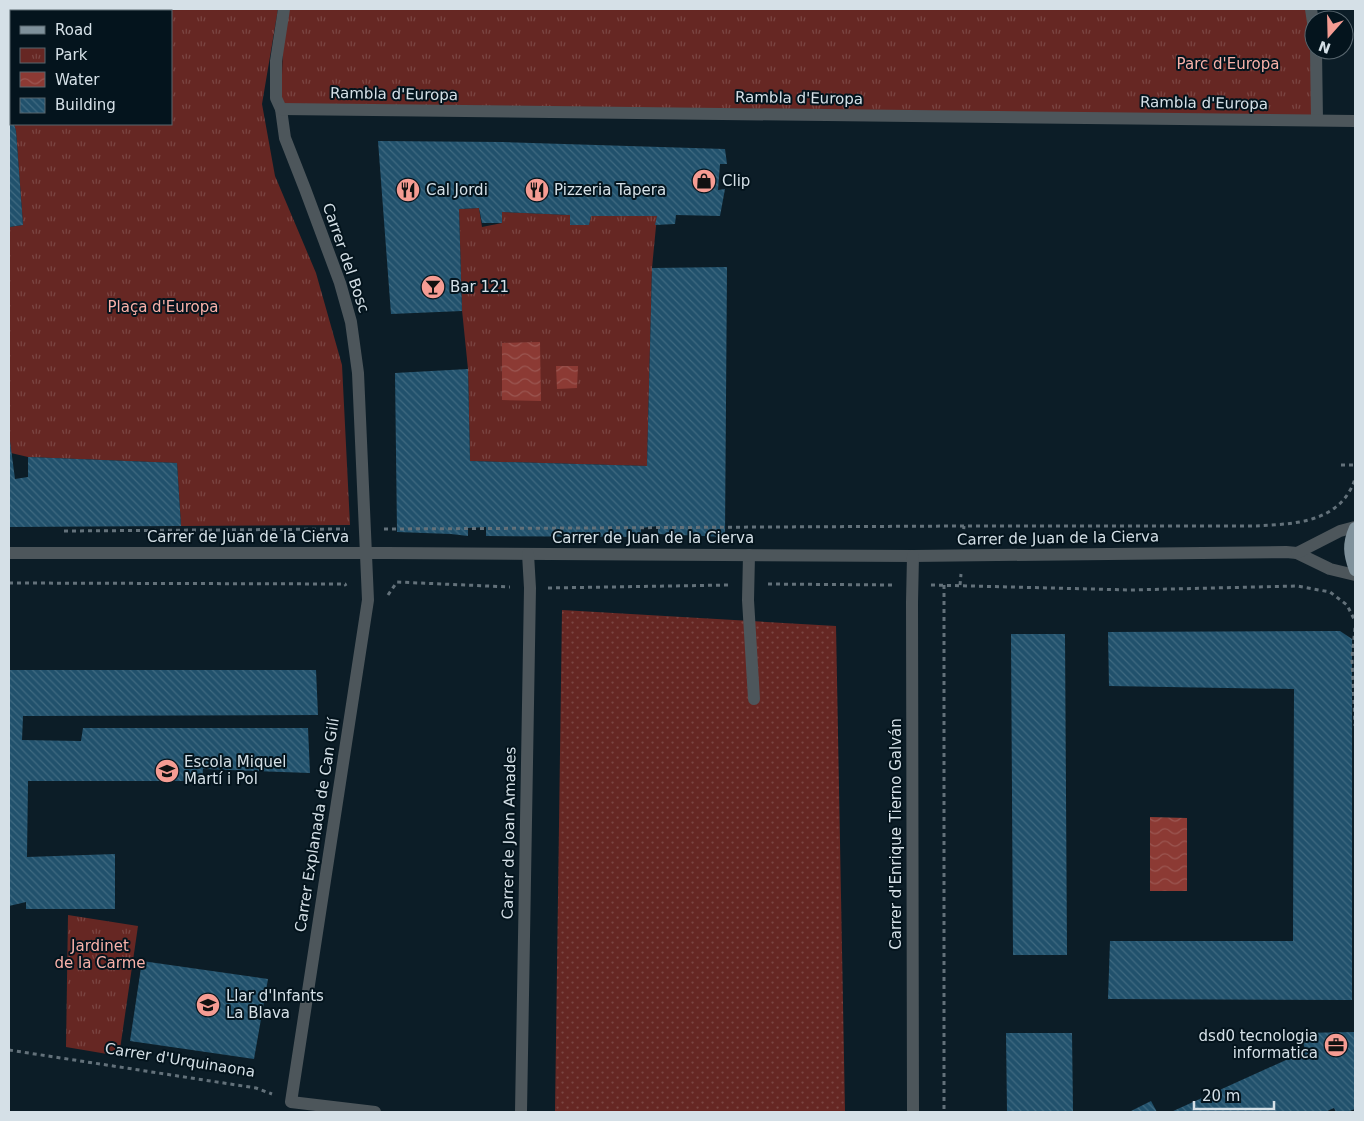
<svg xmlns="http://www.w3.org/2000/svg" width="1364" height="1121" font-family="'DejaVu Sans',sans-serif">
	<defs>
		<pattern id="grass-dots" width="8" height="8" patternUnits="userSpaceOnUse" patternTransform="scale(1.25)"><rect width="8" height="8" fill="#662723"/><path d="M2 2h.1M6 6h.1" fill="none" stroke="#7b4643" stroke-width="1.8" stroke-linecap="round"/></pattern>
		<pattern id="park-tufts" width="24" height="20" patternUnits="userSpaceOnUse" patternTransform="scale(1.25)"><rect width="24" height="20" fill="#662723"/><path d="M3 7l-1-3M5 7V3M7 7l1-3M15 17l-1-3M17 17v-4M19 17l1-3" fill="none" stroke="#7b4643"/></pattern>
		<pattern id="water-waves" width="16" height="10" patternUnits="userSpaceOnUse" patternTransform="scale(1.25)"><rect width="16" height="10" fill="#8c3a34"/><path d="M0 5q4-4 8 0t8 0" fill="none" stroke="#9b5651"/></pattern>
		<pattern id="building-back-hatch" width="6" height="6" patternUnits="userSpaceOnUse" patternTransform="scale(1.25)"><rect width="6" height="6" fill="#21516c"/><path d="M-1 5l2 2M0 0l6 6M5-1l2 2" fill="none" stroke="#406a81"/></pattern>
	</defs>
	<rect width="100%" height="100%" fill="#0c1d27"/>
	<path fill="url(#grass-dots)" d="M562 610 836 626 845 1112H555Z"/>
	<g fill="url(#park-tufts)">
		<path d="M9 9H278L262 104 275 176 316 273 342 365 350 525 181 526 177 463 28 457 11 453 9 431V227L23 225 16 131 14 124H171V11H11V117L9 112Z"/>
		<path d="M284 9H1311L1314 29 1317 120 281 109Z"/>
		<path d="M479 208 482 227 502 223V212L570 215V225H589L591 216H657L652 268 647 466 470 461 468 369 462 310 459 209Z"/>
		<path d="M68 915 138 926 119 1056 66 1047Z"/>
	</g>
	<g fill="url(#water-waves)">
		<path d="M540 342 541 401 502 400V343Z"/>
		<path d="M556 366H578L577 388 557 389Z"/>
		<path d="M1150 817 1187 818V891H1150Z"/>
	</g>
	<g fill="url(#building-back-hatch)">
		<path d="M9 110 11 117V124H14L16 131 23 225 9 227Z"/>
		<path d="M378 141 503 142 725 149 727 164H720L718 190 725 189 720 216 676 215 675 224 655 225 657 216H591L589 225H570V215L502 212V223H482L479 208 459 209 462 311 391 314Z"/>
		<path d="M727 267 725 537 658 534V526L641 528V537L486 536V527L468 528V536L451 534 397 532 395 373 468 369 470 461 647 466 652 268Z"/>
		<path d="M9 441H10L15 479 28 477V457L177 463 181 526 9 527Z"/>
		<path d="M1340 631 1352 639V1000L1108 999 1110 941H1293L1294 689 1109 686 1108 632Z"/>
		<path d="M1011 634H1065L1067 955H1013Z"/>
		<path d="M9 670H316L318 715 23 716 22 740 81 741 83 728H308L310 773 203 769 202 781H28L27 857 115 854V909H26V902L9 906Z"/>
		<path d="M142 961 268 979 254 1059 130 1041Z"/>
		<path d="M1355 1032V1109L1347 1112H1336L1334 1108 1325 1112H1171L1306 1051 1299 1033Z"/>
		<path d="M1006 1033H1072L1073 1112H1007Z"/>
		<path d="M1151 1101 1157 1112H1129Z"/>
	</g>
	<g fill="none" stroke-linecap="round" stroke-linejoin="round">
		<g stroke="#63717a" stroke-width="3" stroke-dasharray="4 4" stroke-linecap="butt">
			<path d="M1341 465H1355"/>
			<path d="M384 529 964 526H1256C1288 524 1330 524 1349 492 1352 487 1354 483 1355 478"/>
			<path d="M64 531 345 529"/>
			<path d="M963 537 964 526"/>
			<path d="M9 583 345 584 346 586"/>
			<path d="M768 584 892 585"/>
			<path d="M931 585 1130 590 1297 586 1330 592 1347 605 1355 621"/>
			<path d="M944 585V1112"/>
			<path d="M960 585 961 574"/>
			<path d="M548 588 730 585"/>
			<path d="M388 595 397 582 510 587"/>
			<path d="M1355 628 1352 659 1355 726"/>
			<path d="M9 1050 256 1088 272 1094"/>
		</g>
		<path stroke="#4d565b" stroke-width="12" d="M749 555 748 600 754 699"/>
		<g stroke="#4d565b" stroke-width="12">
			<path d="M284 9 276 61V98L281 109 285 138 305 189 340 283 351 322 358 373 368 600 291 1102 375 1112"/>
			<path d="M1311 9 1314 29"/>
			<path d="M1316 50 1317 120"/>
			<path d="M281 109 1355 121"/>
			<path d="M9 553H386L913 556 1286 552 1297 553 1330 569 1355 575"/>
			<path d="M1297 553 1340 531 1355 527"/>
			<path d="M521 1112 530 588 528 554"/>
			<path d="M913 1112 912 602 913 556"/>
		</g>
		<path stroke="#7f919b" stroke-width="12" d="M1355 528C1348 544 1349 554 1355 570"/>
	</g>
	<defs>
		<g id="shop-disc" transform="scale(1.25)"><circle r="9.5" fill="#f59c93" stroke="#04141d"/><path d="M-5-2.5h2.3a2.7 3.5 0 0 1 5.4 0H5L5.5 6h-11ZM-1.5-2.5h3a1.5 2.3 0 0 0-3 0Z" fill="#111"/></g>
		<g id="restaurant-disc" transform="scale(1.25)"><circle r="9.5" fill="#f59c93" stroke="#04141d"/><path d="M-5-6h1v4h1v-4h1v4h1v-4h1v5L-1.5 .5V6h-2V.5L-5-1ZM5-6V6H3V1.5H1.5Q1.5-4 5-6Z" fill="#111"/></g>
		<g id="bar-disc" transform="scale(1.25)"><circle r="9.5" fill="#f59c93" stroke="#04141d"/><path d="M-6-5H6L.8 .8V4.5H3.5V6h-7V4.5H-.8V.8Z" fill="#111"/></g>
		<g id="school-disc" transform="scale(1.25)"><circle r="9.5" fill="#f59c93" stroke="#04141d"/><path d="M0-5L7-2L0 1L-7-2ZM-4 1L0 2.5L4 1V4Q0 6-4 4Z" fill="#111"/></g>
		<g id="office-disc" transform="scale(1.25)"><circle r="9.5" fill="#f59c93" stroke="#04141d"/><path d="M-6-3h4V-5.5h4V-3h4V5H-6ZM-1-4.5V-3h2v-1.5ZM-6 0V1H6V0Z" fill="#111"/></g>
	</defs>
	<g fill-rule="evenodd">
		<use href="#shop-disc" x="704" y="181"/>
		<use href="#restaurant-disc" x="408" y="190"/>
		<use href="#restaurant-disc" x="537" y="190"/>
		<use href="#bar-disc" x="433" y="287"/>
		<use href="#school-disc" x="167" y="771"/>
		<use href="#school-disc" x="208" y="1005"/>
		<use href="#office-disc" x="1336" y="1045"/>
	</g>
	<g text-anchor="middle" stroke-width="4" stroke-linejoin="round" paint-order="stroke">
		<g font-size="15" fill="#f9b1a9" stroke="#04141d">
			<text x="1228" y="69">Parc d'Europa</text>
			<text x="163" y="312">Plaça d'Europa</text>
			<text x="100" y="951">Jardinet<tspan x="100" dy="17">de la Carme</tspan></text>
		</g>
		<g font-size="15" fill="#d5e0e7" stroke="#04141d">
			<text transform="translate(394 94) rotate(1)" y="5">Rambla d'Europa</text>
			<text transform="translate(799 98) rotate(1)" y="5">Rambla d'Europa</text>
			<text transform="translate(1204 103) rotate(1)" y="5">Rambla d'Europa</text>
			<text transform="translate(346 258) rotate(71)" y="5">Carrer del Bosc</text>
			<text x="248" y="542">Carrer de Juan de la Cierva</text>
			<text x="653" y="543">Carrer de Juan de la Cierva</text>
			<text transform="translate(1058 538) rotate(-1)" y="5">Carrer de Juan de la Cierva</text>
			<text transform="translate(317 825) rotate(-81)" y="5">Carrer Explanada de Can Gilí</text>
			<text transform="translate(509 833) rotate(-89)" y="5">Carrer de Joan Amades</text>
			<text transform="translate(896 834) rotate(-90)" y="5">Carrer d'Enrique Tierno Galván</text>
			<text transform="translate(180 1060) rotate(9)" y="5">Carrer d'Urquinaona</text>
		</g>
		<g font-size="15" fill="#d5e0e7" stroke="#04141d" text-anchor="start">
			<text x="722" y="186">Clip</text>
			<text x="426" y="195">Cal Jordi</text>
			<text x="554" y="195">Pizzeria Tapera</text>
			<text x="450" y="292">Bar 121</text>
			<text x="184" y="767">Escola Miquel<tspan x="184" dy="17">Martí i Pol</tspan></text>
			<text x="226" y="1001">Llar d'Infants<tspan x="226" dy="17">La Blava</tspan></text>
			<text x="1318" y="1041" text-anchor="end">dsd0 tecnologia<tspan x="1318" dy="17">informatica</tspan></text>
		</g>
	</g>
	<rect width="1364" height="1121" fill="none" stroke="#d5e0e7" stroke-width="20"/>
	<rect x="10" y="10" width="162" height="115" fill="#04141d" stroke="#58666e"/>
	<rect x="20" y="26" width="25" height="8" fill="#7f919b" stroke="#58666e"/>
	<text x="55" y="35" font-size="15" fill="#d5e0e7">Road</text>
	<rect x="20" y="48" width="25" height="15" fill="url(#park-tufts)" stroke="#58666e"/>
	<text x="55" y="60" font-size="15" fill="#d5e0e7">Park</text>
	<rect x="20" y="72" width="25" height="15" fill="url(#water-waves)" stroke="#58666e"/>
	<text x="55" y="85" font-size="15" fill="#d5e0e7">Water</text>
	<rect x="20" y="98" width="25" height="15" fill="url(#building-back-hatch)" stroke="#58666e"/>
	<text x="55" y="110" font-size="15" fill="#d5e0e7">Building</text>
	<g transform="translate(1329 35) rotate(200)"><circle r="24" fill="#04141d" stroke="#58666e"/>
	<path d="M0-4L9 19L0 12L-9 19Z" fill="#f59c93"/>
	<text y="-8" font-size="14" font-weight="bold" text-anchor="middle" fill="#d5e0e7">N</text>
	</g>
	<path d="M1194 1101v8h80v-8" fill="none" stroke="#d5e0e7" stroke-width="2.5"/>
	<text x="1202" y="1101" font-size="15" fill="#d5e0e7" stroke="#04141d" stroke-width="4" paint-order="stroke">20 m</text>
</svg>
